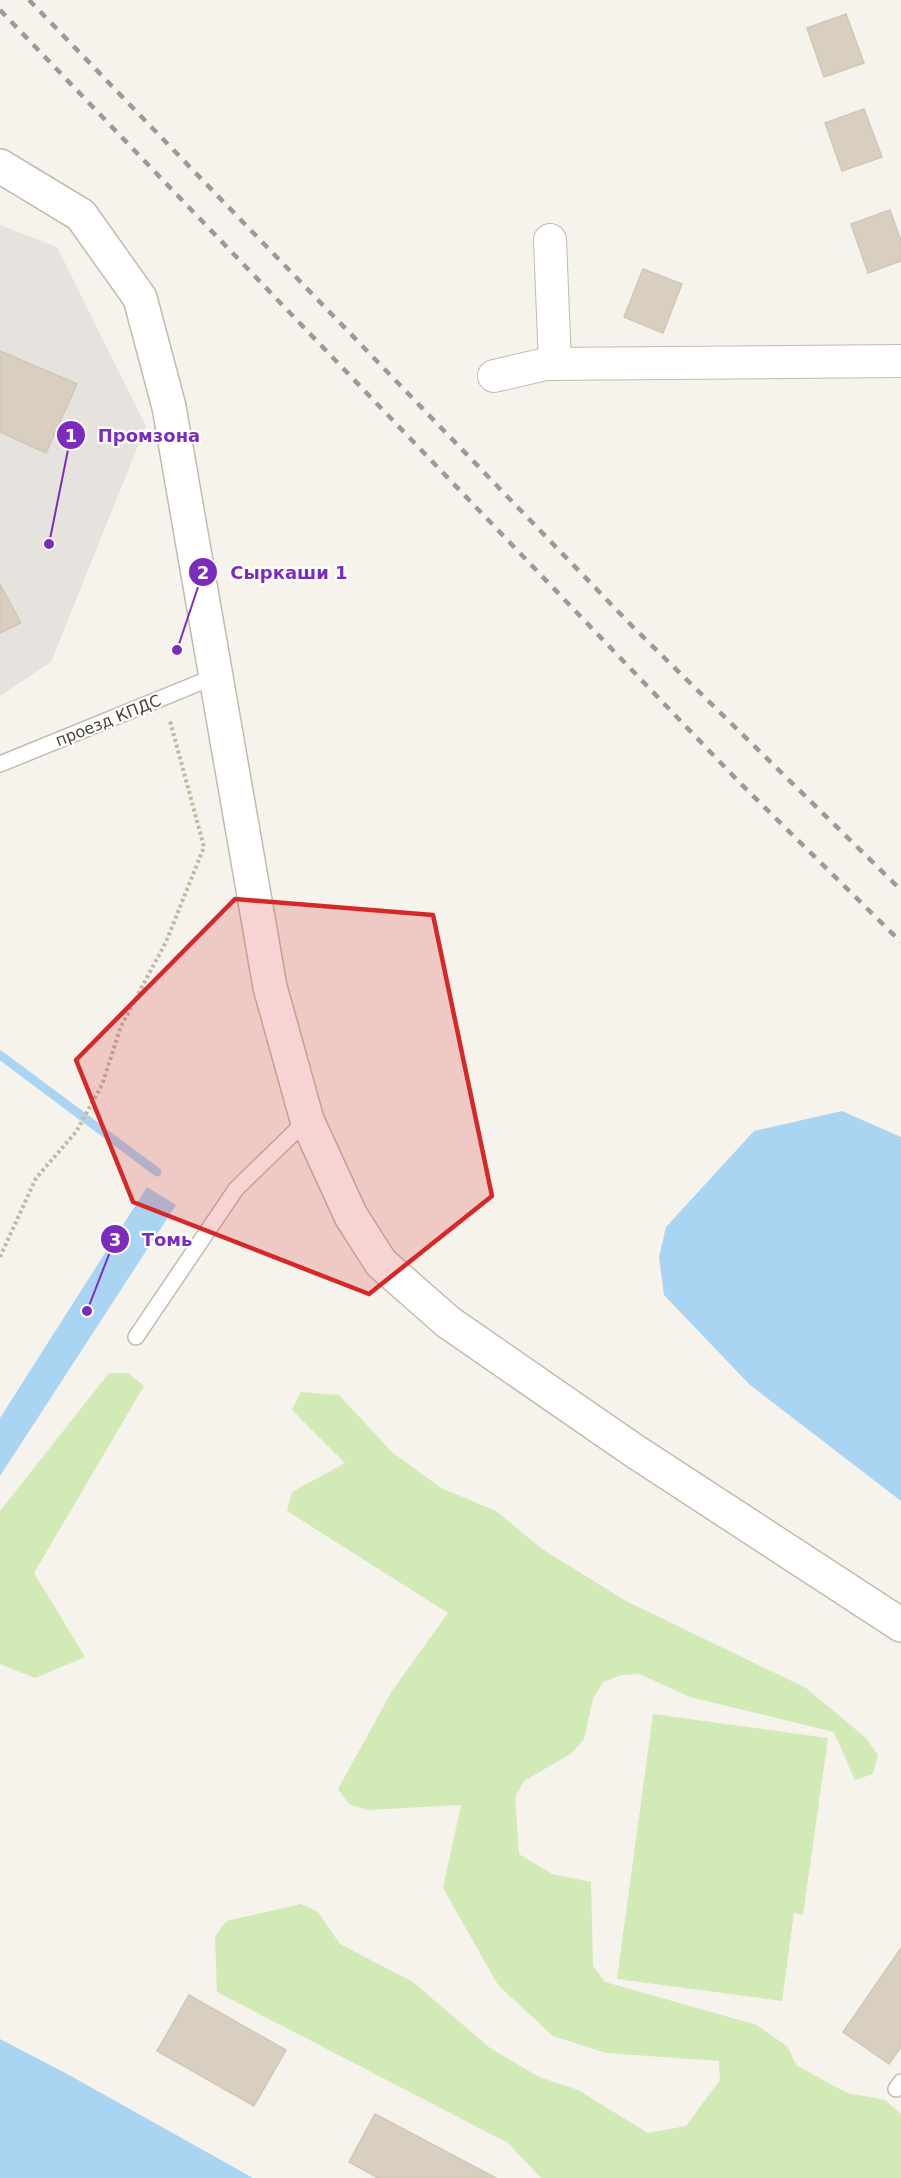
<svg xmlns="http://www.w3.org/2000/svg" width="901" height="2178" font-family="'DejaVu Sans',sans-serif">
	<rect width="100%" height="100%" fill="#f6f3ec"/>
	<path fill="#e6e2dd" d="M0 225 57 247 146 426 51 662 0 696Z"/>
	<g fill="#d2eab5">
		<path d="M109 1373H128L144 1386 34 1573 85 1657 35 1678 0 1664V1511Z"/>
		<path d="M301 1392 339 1395 392 1452 441 1488 496 1511 542 1549 626 1601 806 1688 866 1738 878 1755 873 1774 855 1780 834 1732 690 1697 639 1674 621 1675 603 1682 593 1699 584 1739 572 1753 524 1781 515 1797 519 1854 552 1874 591 1882 593 1966 605 1982 757 2025 788 2047 796 2065 847 2093 885 2100 901 2114V2178H541L508 2143 217 1992 215 1937 226 1921 301 1904 318 1912 340 1944 413 1982 490 2048 539 2077 578 2090 648 2133 686 2126 720 2080 719 2061 606 2053 553 2036 498 1985 443 1888 461 1805 367 1810 349 1804 338 1789 392 1691 448 1613 287 1511 292 1492 345 1463 292 1410Z"/>
		<path d="M653 1714 828 1738 803 1915 794 1913 782 2001 617 1979Z"/>
	</g>
	<g fill="#a9d4f2">
		<path d="M842 1111 901 1137V1501L750 1385 664 1295 659 1257 666 1227 754 1131Z"/>
		<path d="M147 1187 176 1205 0 1476V1418Z"/>
		<path d="M0 2039 69 2075 253 2178H0Z"/>
	</g>
	<g fill="none" stroke-linecap="round" stroke-linejoin="round">
		<path stroke="#a9d4f2" stroke-width="9" d="M0 1055 157 1172"/>
	</g>
	<g fill="#d8cfc1" stroke="#d3c7b4" stroke-width="1.5">
		<path d="M846 14 864 63 824 77 807 28Z"/>
		<path d="M864 109 882 157 842 171 825 123Z"/>
		<path d="M890 210 901 241V261L868 273 851 224Z"/>
		<path d="M643 269 682 284 663 333 624 317Z"/>
		<path d="M0 351 77 384 46 453 0 432Z"/>
		<path d="M0 584 21 623 0 633Z"/>
		<path d="M901 1948V2047L889 2064 843 2032Z"/>
		<path d="M189 1995 286 2050 254 2106 157 2051Z"/>
		<path d="M375 2114 496 2178H378L349 2162Z"/>
	</g>
	<g fill="none" stroke-linecap="round" stroke-linejoin="round">
		<g stroke="#c2bbae" stroke-width="18">
			<g id="service">
				<path d="M0 764 216 676"/>
				<path d="M136 1337 236 1189 307 1120"/>
				<path d="M896 2089 901 2082"/>
			</g>
		</g>
		<g stroke="#c2bbae" stroke-width="34">
			<g id="minor">
				<path d="M550 240 555 364"/>
				<path d="M494 376 546 364 901 361"/>
			</g>
		</g>
		<g stroke="#c2bbae" stroke-width="36">
			<path id="tertiary" d="M0 166 81 215 140 298 169 407 270 987 307 1120 351 1216 381 1263 448 1322 633 1450 901 1625"/>
		</g>
		<path stroke="#c4b79f" stroke-width="4" stroke-dasharray="3 3" stroke-linecap="butt" d="M0 1257 36 1178 76 1132 102 1085 121 1026 166 942 204 847 170 721"/>
		<use href="#service" stroke="#fff" stroke-width="15"/>
		<use href="#minor" stroke="#fff" stroke-width="32"/>
		<use href="#tertiary" stroke="#fff" stroke-width="33"/>
		<g stroke="#9a9a9a" stroke-width="4.5" stroke-dasharray="8 8" stroke-linecap="butt">
			<path d="M29 0 633 627 901 890"/>
			<path d="M0 10 740 783 901 942"/>
		</g>
	</g>
	<path fill="#d62828" fill-opacity="0.2" stroke="#d62828" stroke-width="4.5" stroke-linejoin="round" d="M235 899 433 915 492 1196 369 1294 133 1202 76 1060Z"/>
	<g text-anchor="middle" stroke-width="4.5" stroke-linejoin="round" paint-order="stroke">
		<g font-size="16" fill="#4b4439" stroke="#fff">
			<text transform="translate(108 720) rotate(-22)" y="6">проезд КПДС</text>
		</g>
	</g>
	<path fill="none" stroke="#7b2cbf" stroke-width="2" d="M49 544L71 435M177 650L203 572M87 1311L115 1239"/>
	<g fill="#7b2cbf" stroke="#fff" stroke-width="2">
		<circle cx="49" cy="544" r="6"/>
		<circle cx="177" cy="650" r="6"/>
		<circle cx="87" cy="1311" r="6"/>
		<circle cx="71" cy="435" r="15"/>
		<circle cx="203" cy="572" r="15"/>
		<circle cx="115" cy="1239" r="15"/>
	</g>
	<g font-size="18" text-anchor="middle" font-weight="bold" fill="#fff">
		<text x="71" y="442">1</text>
		<text x="203" y="579">2</text>
		<text x="115" y="1246">3</text>
	</g>
	<g font-size="18" text-anchor="middle" font-weight="bold" fill="#7b2cbf" stroke="#fff" stroke-width="4.5" stroke-linejoin="round" paint-order="stroke">
		<text x="149" y="442">Промзона</text>
		<text x="289" y="579">Сыркаши 1</text>
		<text x="167" y="1246">Томь</text>
	</g>
</svg>
